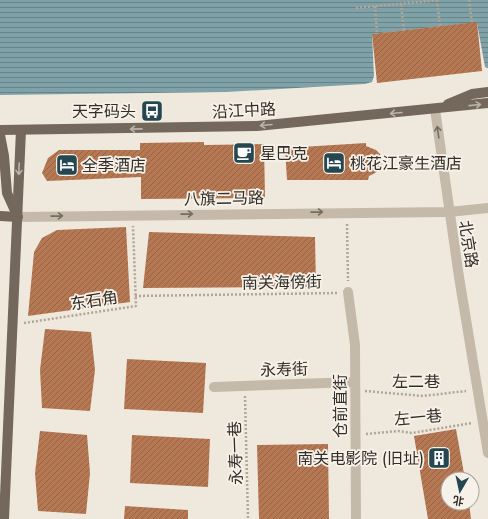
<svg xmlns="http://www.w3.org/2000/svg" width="488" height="519" font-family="Jost,'Noto Sans SC',sans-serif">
	<defs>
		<pattern id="water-rules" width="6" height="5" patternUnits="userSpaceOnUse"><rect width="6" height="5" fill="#7fa1a8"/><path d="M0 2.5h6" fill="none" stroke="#698489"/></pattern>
		<pattern id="building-hatch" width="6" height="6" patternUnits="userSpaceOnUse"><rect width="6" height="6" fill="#b67853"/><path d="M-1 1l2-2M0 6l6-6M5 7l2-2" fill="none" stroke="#956345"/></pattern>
	</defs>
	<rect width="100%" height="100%" fill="#efe9dd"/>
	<path fill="url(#water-rules)" d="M0 0H488V68L485 67 477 23H472L372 34 374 76 372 82 365 84 226 92 0 95Z"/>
	<g fill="url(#building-hatch)">
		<path d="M477 22 482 71 377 83 372 34Z"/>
		<path d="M204 142V145L264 144 265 198 141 199V177L47 181 42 173 48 158 59 150H140V143Z"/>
		<path d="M366 143V146L376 150 380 154 382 161 380 169 375 173 369 176 368 180H287L285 148Z"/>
		<path d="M126 227 130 302 28 316 34 252 42 238 57 230Z"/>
		<path d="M149 232 315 237 316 287 143 288Z"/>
		<path d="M45 329 91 332 95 370 90 411 42 408 40 370Z"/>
		<path d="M127 359 206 363 203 413 124 409Z"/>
		<path d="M456 429 465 479H448V503H469L471 519H428L414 436Z"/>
		<path d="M40 431 87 435 90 473 86 514 38 511 35 473Z"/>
		<path d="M132 435 210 439 208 487 130 483Z"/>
		<path d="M328 444 329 519H259L257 445Z"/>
		<path d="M125 506 188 510V519H124Z"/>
	</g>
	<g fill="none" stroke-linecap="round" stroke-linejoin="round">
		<g stroke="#b1a595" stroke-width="2.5" stroke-dasharray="2 2" stroke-linecap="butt">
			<path d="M437 0 440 26"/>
			<path d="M469 0 472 23"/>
			<path d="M401 4 404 30"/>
			<path d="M375 6 377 33"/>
			<path d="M356 8 440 0"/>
			<path d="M347 224 348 281"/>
			<path d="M135 296 338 293"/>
			<path d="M24 323 136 306 133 226"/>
			<path d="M365 391 423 396 466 391"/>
			<path d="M245 396 248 519"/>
			<path d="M366 434 398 431 412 433 472 423"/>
		</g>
		<g stroke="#c5baaa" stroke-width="10">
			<path d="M435 109 459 277 488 453"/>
			<path d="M18 217 449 212 488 208"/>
			<path d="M348 292 355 345 356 519"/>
			<path d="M214 387 355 382"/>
		</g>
		<g stroke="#74675c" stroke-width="10">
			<path d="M448 104 472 94 488 92"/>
			<path d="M0 130 257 126 488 103"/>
			<path d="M0 135 4 156 7 193 16 213"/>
			<path d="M0 216 18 217"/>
			<path d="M4 519 21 130"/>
		</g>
	</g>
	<defs><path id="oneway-shaft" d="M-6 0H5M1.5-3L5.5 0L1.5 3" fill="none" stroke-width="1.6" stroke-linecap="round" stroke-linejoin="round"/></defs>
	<g stroke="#bcb3aa">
		<use href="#oneway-shaft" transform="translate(475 105) rotate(-6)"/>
		<use href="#oneway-shaft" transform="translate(396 113) rotate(175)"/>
		<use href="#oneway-shaft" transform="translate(266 125) rotate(175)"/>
		<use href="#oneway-shaft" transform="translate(136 129) rotate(179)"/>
		<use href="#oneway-shaft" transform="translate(19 169) rotate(92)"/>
	</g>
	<g stroke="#756d63">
		<use href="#oneway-shaft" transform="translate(438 132) rotate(-98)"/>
		<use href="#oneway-shaft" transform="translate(317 212) rotate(-1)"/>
		<use href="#oneway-shaft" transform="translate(187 214) rotate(-1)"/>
		<use href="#oneway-shaft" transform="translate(57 216) rotate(-1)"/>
	</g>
	<defs>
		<g id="bus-square" transform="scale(1.15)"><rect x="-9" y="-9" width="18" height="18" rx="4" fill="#244750" stroke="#f7f2e9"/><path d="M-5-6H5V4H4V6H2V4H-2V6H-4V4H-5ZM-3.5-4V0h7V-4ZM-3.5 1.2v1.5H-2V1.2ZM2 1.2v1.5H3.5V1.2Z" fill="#fff"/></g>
		<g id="cafe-square" transform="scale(1.15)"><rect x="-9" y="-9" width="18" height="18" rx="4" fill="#244750" stroke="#f7f2e9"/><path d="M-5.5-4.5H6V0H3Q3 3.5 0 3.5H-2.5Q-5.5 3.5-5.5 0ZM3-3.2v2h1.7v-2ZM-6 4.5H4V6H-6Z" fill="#fff"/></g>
		<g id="hotel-square" transform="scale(1.15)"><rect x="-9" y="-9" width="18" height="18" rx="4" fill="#244750" stroke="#f7f2e9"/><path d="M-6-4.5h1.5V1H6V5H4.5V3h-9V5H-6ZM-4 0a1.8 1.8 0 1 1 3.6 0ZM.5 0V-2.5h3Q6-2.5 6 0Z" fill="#fff"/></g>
		<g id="building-square" transform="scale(1.15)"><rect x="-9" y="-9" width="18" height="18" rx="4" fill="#244750" stroke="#f7f2e9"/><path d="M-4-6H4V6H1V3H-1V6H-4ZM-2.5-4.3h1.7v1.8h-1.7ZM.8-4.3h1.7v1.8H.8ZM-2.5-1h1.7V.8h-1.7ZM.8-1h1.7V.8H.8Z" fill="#fff"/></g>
	</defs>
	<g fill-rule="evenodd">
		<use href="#bus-square" x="152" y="111"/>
		<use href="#cafe-square" x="244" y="153"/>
		<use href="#hotel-square" x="334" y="163"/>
		<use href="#hotel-square" x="67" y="165"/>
		<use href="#building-square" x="439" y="458"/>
	</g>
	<g text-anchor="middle" stroke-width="3.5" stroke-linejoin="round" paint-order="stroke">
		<g font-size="16" fill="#342e29" stroke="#f7f2e9">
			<text transform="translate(244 110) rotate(-3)" y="6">沿江中路</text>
			<text transform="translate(224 198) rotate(-1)" y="6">八旗二马路</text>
			<text transform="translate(469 244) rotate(81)" y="6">北京路</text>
			<text transform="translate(282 282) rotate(-1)" y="6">南关海傍街</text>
			<text transform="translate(94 300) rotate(-9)" y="6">东石角</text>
			<text transform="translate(284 369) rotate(-2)" y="6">永寿街</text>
			<text x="416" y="387">左二巷</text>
			<text transform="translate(340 406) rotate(-90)" y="6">仓前直街</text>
			<text transform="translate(418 417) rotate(-5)" y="6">左一巷</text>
			<text transform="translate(235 453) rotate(-92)" y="6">永寿一巷</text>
		</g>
		<g font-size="16" fill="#342e29" stroke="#f7f2e9" text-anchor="start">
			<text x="136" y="117" text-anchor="end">天字码头</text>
			<text x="260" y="159">星巴克</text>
			<text x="350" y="169">桃花江豪生酒店</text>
			<text x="82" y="171">全季酒店</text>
			<text x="424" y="464" text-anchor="end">南关电影院 (旧址)</text>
		</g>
	</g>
	<g transform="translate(460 491) rotate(189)"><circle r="19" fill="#f7f2e9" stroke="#a9a49c"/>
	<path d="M0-3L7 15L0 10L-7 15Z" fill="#244750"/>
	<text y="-6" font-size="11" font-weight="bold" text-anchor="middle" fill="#342e29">北</text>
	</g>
</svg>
